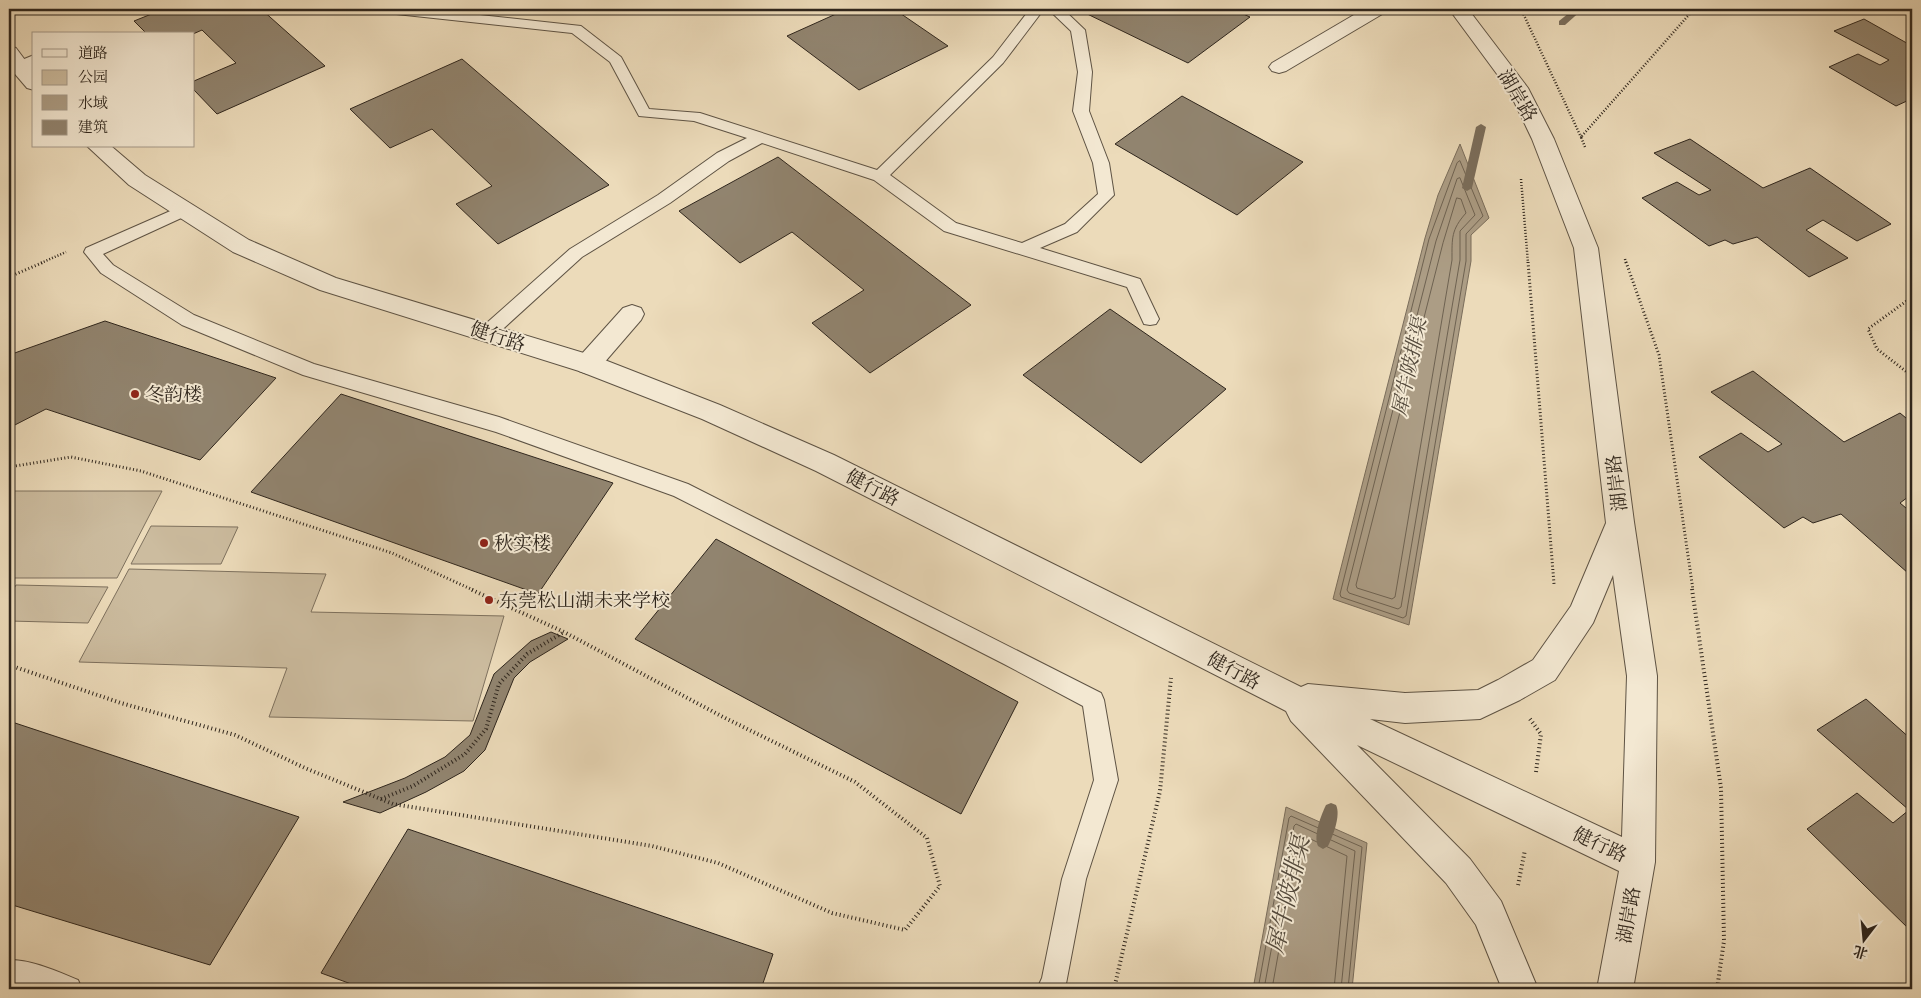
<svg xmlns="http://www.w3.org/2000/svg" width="1921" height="998" font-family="'Old Standard TT','Noto Serif SC',serif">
	<rect width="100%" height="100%" fill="#ecdbba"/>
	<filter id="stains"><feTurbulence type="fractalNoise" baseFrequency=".004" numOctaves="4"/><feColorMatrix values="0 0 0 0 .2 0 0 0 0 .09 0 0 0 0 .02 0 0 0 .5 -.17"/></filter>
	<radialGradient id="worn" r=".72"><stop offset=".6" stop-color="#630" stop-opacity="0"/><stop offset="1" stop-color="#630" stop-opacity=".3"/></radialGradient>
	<g fill="#ccbc9f" stroke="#7e715e">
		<path d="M9 491H162L117 578H9Z"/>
		<path d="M151 526 238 527 221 564H131Z"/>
		<path d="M129 569 326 574 311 612 504 616 473 721 269 717 287 668 79 662Z"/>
		<path d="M16 585 108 587 88 623 9 621V597Z"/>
	</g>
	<g fill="#ac9d85" stroke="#7a6d5b">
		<path d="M1460 144 1489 218 1471 235V261L1409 625 1333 599 1425 238 1438 195Z"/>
		<path d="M1286 807 1367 843 1352 989H1253Z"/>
	</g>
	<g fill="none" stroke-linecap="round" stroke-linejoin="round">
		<g stroke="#6e6251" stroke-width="1">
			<path d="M1460 161 1483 216 1466 234V261L1406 616 1403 618 1341 597 1340 594 1429 239 1457 163Z"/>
			<path d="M1460 178 1475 215 1460 231V260L1401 607 1398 609 1349 593 1347 590 1436 241 1457 179Z"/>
			<path d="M1457 198 1461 199 1466 213C1451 230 1452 238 1452 260L1395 597 1392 599 1357 588 1356 585 1443 243Z"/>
			<path d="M1258 989 1289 818 1291 816 1362 847 1348 989"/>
			<path d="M1264 989 1294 826 1296 824 1355 851 1341 989"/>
			<path d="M1272 989 1299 837 1302 835 1347 856 1334 989"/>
		</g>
		<g fill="#7a6d5b" fill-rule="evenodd">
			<path d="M1574 9H1583L1565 25H1559V21Z"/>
			<path d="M1481 124 1486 127 1472 188 1467 191 1462 188 1476 127Z"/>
			<path d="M1331 803 1336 805C1341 815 1333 836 1328 846L1323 849 1318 846C1313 836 1321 815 1326 805Z"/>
		</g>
	</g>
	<g fill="#91846f" stroke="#2f261d">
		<path d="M164 9H261L325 66 217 114 194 90V81L236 63 202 30 193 34H147L134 21Z"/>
		<path d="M847 9H894L948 46 859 90 787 36Z"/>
		<path d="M1077 9H1232L1250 17 1188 63Z"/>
		<path d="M1864 19 1912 46V102L1909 100 1896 106 1829 67 1858 54 1880 65 1889 60 1834 31Z"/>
		<path d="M462 59 609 185 498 244 456 204 492 186 432 129 390 148 350 109Z"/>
		<path d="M1182 96 1303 162 1237 215 1115 144Z"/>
		<path d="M1690 139 1763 188 1810 168 1891 224 1857 241 1823 220 1806 230 1848 258 1809 277 1757 237 1733 244 1725 240 1709 246 1642 198 1677 182 1699 195 1711 190 1654 153Z"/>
		<path d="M778 157 971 305 870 373 812 323 864 290 792 232 740 263 679 211Z"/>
		<path d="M1110 309 1226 389 1141 463 1023 375Z"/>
		<path d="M105 321 276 378 200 460 46 409 9 428V355Z"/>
		<path d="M1753 371 1844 442 1900 413 1912 423V494L1900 503 1912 513V570L1908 573 1841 514 1813 523 1803 517 1784 528 1699 457 1741 433 1768 452 1782 444 1711 392Z"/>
		<path d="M341 394 613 483 538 594 251 492Z"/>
		<path d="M716 539 1018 702 961 814 635 639Z"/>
		<path d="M551 632 568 639 530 662 514 678 485 750 464 771 426 792 380 813 343 802 405 778 445 757 470 735 494 674 531 641Z"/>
		<path d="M1866 699 1912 740V932L1807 829 1857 793 1893 823 1909 810 1817 730Z"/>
		<path d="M9 721 299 817 210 965 9 904Z"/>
		<path d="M408 829 773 954 761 989H365L321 973Z"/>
	</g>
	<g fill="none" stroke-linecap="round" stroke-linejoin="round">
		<g stroke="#5e5344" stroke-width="2">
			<g id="service">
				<path d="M380 9H424L581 26 621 57 649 109 700 113 877 170 993 57 1030 9H1044L1003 63 890 175 956 223 1022 243 1065 224 1098 194 1093 163 1073 111 1078 72 1071 31 1048 9H1063L1085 30 1092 72 1089 111 1109 163 1114 195 1077 232 1040 248 1140 279 1159 319 1156 324 1150 325 1144 324 1127 287 944 231 874 180 762 143 729 161 670 203 582 257 493 338 487 340 481 338 478 333 481 328 570 249 658 195 717 153 747 138 694 121 639 116 610 62 572 33 387 13Z"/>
				<path d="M184 205 190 206 192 210 190 214 103 254 113 265 194 315 314 364 499 417 688 484 1101 693 1104 700 1118 780 1086 879 1065 989H1037L1042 978 1062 879 1094 780 1083 706 1004 664 674 496 496 432 303 375 182 325 101 273 84 252 86 248Z"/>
				<path d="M9 960C33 960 56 971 78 980L82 989H34L25 986H9Z"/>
			</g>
		</g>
		<g stroke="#5e5344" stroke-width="2">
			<g id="minor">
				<path d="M1364 9H1386L1384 13 1286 71 1279 73 1272 71 1269 67 1272 63Z"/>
				<path d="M34 55V69L19 74 12 72 9 68 12 64Z"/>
				<path d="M632 305 641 308 644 314 641 320 597 371 588 374 579 371 575 364 579 357 623 308Z"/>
			</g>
		</g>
		<g stroke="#5e5344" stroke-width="2">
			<g id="tertiary">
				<path d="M1449 9H1468L1528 88 1554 139 1598 248 1634 522 1657 676 1655 862 1633 989H1597L1619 871 1357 745 1470 859 1501 901 1538 989H1502L1476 925 1446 883 1291 721 1286 711 816 471 702 419 579 371 320 290 233 252 129 185 87 146H111L145 175 249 240 336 278 597 357 720 405 834 455 1301 687 1308 684 1405 693 1478 690 1498 680 1533 660 1571 606 1606 523 1574 248 1532 139 1508 89ZM1613 575 1627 676 1622 837 1370 719 1405 723 1480 719 1520 700 1555 680 1593 623Z"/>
				<path d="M9 46 16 48 34 72V90L27 88 9 67Z"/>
			</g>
		</g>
		<g stroke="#2f261d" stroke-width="2.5" stroke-dasharray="1 2" stroke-linecap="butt">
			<path d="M1521 9 1581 137H1579"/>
			<path d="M1585 147 1581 137 1694 9"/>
			<path d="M1521 179 1528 263"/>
			<path d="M1625 259 1626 263"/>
			<path d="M41 263 66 252"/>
		</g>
		<g stroke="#2f261d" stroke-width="3" stroke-dasharray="1 2.5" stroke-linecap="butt">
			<path d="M1528 262 1554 584"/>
			<path d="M1626 262 1659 355 1693 590"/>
			<path d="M9 277 44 262"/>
			<path d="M1912 297 1868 329 1877 349 1912 376"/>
			<path d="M9 467 71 457 141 471 392 553 473 590"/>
		</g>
		<g stroke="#2f261d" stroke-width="4" stroke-dasharray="1 3" stroke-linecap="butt">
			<path d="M1692 589 1721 788 1724 941 1717 989"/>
			<path d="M9 665 121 703 235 735 305 768 393 804 652 846 718 863 832 913 905 930 940 886 927 838 855 782 723 717 564 632 470 589"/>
			<path d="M1530 719 1541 734 1536 772"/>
			<path d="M381 799 413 786 465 754 486 729 499 684 527 654 564 632"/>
			<path d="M1518 885 1525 850"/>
			<path d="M1114 989 1160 791 1171 678"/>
		</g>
		<use href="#service" fill="#f3e8d2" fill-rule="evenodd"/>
		<use href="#minor" fill="#f3e8d2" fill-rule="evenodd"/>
		<use href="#tertiary" fill="#f3e8d2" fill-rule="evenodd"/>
	</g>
	<g fill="#8f2418" stroke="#f3e8d2" stroke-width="2">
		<circle cx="135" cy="394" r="5"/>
		<circle cx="484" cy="543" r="5"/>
		<circle cx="489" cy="600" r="5"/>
	</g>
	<g text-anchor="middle" stroke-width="4" stroke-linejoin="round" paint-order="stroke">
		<g font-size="19" fill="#2f261d" stroke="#f3e8d2">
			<text transform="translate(1518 95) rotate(59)" y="7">湖岸路</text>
			<text transform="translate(498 336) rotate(18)" y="7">健行路</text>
			<text transform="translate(1616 483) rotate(-97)" y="7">湖岸路</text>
			<text transform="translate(873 487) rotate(27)" y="7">健行路</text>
			<text transform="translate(1234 670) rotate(28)" y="7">健行路</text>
			<text transform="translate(1600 844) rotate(25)" y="7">健行路</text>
			<text transform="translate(1628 915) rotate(-80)" y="7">湖岸路</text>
		</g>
		<g font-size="19" fill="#2f261d" stroke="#f3e8d2" text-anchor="start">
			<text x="145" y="401">冬韵楼</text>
			<text x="494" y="550">秋实楼</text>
			<text x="499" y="607">东莞松山湖未来学校</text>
		</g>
		<g font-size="20" font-style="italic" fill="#544a3c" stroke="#f3e8d2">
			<text transform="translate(1409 367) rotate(-78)" y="7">犀牛陂排渠</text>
		</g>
		<g font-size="24" font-style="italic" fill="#544a3c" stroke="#f3e8d2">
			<text transform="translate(1288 895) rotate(-77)" y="8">犀牛陂排渠</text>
		</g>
	</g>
	<rect width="1921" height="998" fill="none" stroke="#ecdbba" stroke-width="30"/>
	<rect x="10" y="10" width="1901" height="978" fill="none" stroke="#2f261d" stroke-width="2.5"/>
	<rect x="15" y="15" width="1891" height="968" fill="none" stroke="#2f261d"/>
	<rect x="32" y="32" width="162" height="115" fill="#f3e8d2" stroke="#a59a8a"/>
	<rect x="42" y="49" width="25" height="8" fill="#f3e8d2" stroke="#a59a8a"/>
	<text x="78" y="58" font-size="15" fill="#2f261d">道路</text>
	<rect x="42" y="70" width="25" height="15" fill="#ccbc9f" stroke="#a59a8a"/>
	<text x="78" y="82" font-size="15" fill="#2f261d">公园</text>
	<rect x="42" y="95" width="25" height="15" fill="#ac9d85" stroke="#a59a8a"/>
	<text x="78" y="108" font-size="15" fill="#2f261d">水域</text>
	<rect x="42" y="120" width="25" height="15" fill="#91846f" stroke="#a59a8a"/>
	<text x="78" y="132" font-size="15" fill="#2f261d">建筑</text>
	<g transform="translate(1864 940) rotate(196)" stroke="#f3e8d2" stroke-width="4" paint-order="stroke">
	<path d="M0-4L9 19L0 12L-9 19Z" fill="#2f261d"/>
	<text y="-8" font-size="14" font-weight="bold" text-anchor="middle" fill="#2f261d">北</text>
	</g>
	<rect width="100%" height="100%" filter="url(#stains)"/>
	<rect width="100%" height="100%" fill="url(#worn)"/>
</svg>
